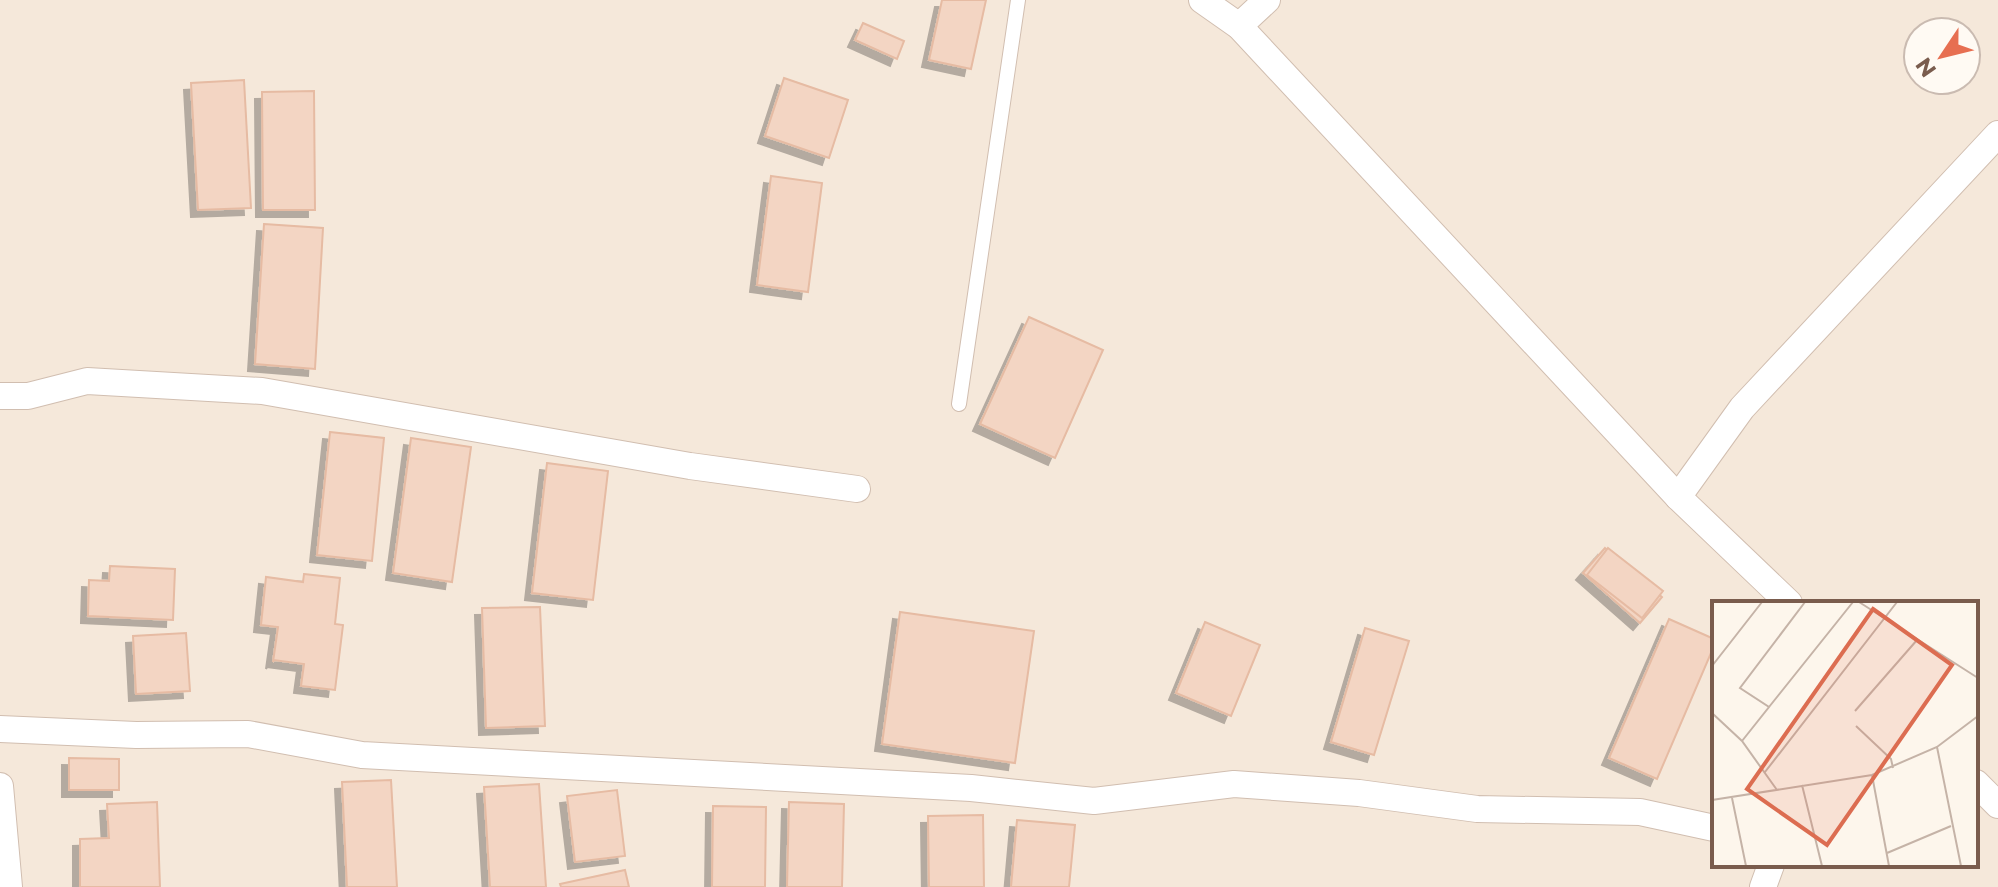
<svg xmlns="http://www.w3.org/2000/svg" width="1998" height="887" font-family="Montserrat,sans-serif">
	<defs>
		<filter id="shadow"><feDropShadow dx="-7" dy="7" stdDeviation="0" flood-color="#0004"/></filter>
	</defs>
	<rect width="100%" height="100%" fill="#fdf6ec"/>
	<path fill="#f5e8da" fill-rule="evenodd" d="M0 0H1998V887H0ZM1918 32H1966V80H1918ZM1714 603H1976V865H1714Z"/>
	<g fill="#f3d5c3" stroke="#e6bba3" stroke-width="2" filter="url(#shadow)">
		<path d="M942 0H986L971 69 929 60Z"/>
		<path d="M863 23 904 41 897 59 855 40Z"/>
		<path d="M784 78 848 100 829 158 765 136Z"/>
		<path d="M244 80 251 208 198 210 191 83Z"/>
		<path d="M314 91 315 210H263L262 92Z"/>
		<path d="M771 176 822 183 808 292 757 285Z"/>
		<path d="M264 224 323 228 315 369 255 364Z"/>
		<path d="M1029 317 1103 350 1055 458 980 424Z"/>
		<path d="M330 432 384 438 372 561 317 555Z"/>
		<path d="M411 438 471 447 452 582 393 573Z"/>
		<path d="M547 463 608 471 593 600 532 593Z"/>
		<path d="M1605 548 1662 597 1640 623 1583 573Z"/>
		<path d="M1608 548 1663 591 1642 618 1587 575Z"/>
		<path d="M110 566 175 569 173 620 88 616 89 580 109 581Z"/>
		<path d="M304 574 340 578 335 624 343 625 335 690 301 686 304 664 274 660 273 662 278 627 261 625 266 577 303 582Z"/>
		<path d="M540 607 545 726 486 728 482 608Z"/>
		<path d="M900 612 1034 631 1015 763 882 744Z"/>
		<path d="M1669 619 1714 639V646L1657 779 1609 758Z"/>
		<path d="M1205 622 1260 645 1231 716 1176 693Z"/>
		<path d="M1365 628 1409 641 1374 755 1331 742Z"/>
		<path d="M186 633 190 691 136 694 133 636Z"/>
		<path d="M69 758 119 759V790H69Z"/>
		<path d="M391 780 397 887H347L342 782Z"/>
		<path d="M539 784 546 887H490L484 787Z"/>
		<path d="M617 790 625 856 575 862 567 796Z"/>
		<path d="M157 802 160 887H80V839L109 838 107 804Z"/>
		<path d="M789 802 844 804 842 887H787Z"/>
		<path d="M713 806 766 807 765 887H712Z"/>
		<path d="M983 815 984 887H929L928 816Z"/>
		<path d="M1017 820 1075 825 1069 887H1011Z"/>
		<path d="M625 870 629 887H561L560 884Z"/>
	</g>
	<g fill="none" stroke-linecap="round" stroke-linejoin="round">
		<g stroke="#d1beb0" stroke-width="16">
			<path id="service" d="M959 404 1018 0"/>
		</g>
		<g stroke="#d1beb0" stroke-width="28">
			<g id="minor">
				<path d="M1202 0 1239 26 1678 497 1789 603"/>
				<path d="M1239 26 1267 0"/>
				<path d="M0 396H28L87 381 262 391 690 466 857 489"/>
				<path d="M1678 497 1742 408 1998 134"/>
				<path d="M0 729 136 735 248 734 362 755 971 788 1094 801 1234 784 1359 793 1477 809 1640 812 1714 828"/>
				<path d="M1976 783 1998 805"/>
				<path d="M0 786 9 887"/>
				<path d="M1763 887 1771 865"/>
			</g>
		</g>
		<use href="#service" stroke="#fff" stroke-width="14"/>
		<use href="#minor" stroke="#fff" stroke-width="26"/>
	</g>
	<g transform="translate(1712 601)">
		<rect width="266" height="266" fill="#fdf6ec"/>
		<path fill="none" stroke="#c5b3a7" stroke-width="2" d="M147 1 266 77M0 65 50 1M57 106 141 1M143 110 205 39M0 112 30 140 65 189M144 125 179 158 181 167M30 140 57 106 28 87 93 1M225 146 249 265M53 171 185 1M160 174 177 265M90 184 110 265M20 197 34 265M0 199 160 174 225 146 266 115M175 252 239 225"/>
		<path fill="#dc6d51" fill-opacity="0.15" stroke="#dc6d51" stroke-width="4" d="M161 8 240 64 115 244 35 188Z"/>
		<rect width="266" height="266" fill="none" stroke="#7a5c4d" stroke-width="4"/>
	</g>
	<g transform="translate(1942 56) rotate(235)"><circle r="38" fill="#fffaf3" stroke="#cabbb1" stroke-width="2"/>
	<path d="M0-6L14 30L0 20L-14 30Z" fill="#e76f51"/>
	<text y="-12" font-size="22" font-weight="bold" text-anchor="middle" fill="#7a5c4d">N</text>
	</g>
</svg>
